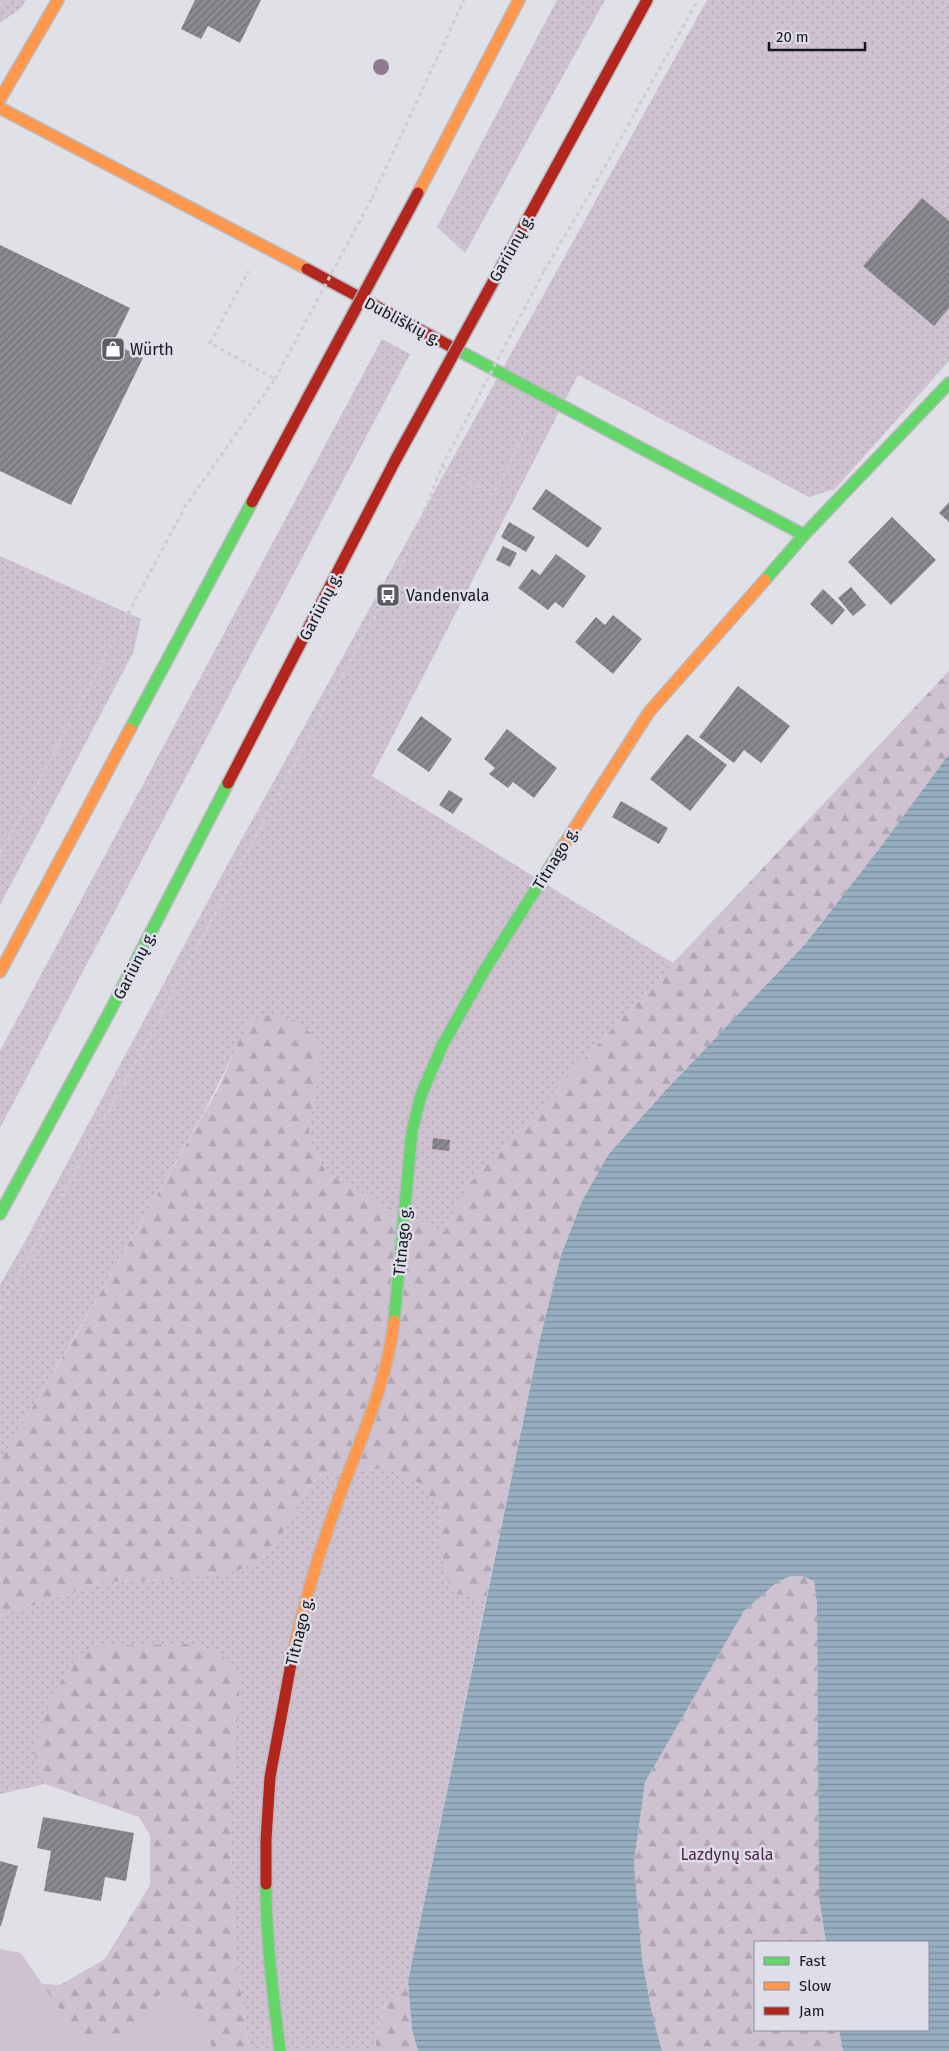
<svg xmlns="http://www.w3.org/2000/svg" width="949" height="2051" font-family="'Fira Sans',sans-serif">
	<defs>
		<pattern id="grass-dots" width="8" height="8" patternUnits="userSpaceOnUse" patternTransform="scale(1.25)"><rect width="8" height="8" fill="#cec1d0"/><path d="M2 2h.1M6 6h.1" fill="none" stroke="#b0a5b2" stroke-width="1.8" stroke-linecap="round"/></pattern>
		<pattern id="forest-firs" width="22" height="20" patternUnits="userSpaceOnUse" patternTransform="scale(1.25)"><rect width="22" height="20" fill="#cec1d0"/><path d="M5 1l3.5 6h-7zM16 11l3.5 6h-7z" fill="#b0a5b2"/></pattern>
		<pattern id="water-rules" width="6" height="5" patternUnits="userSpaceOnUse" patternTransform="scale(1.25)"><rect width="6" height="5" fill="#96aec0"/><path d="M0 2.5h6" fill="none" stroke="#798d9b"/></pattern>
		<pattern id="building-hatch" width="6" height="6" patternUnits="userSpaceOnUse" patternTransform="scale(1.25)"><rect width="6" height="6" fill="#8a8a8e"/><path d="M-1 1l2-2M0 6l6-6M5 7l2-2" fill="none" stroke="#707073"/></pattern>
	</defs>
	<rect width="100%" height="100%" fill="#e0e1e7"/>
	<g fill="url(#grass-dots)">
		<path d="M0 0H26L21 8 0 23Z"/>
		<path d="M557 0H605L465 253 437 227Z"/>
		<path d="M707 0H949V361L835 489 809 497 578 375 372 776 673 963 469 1184 444 1232 380 1203 327 1174 309 1140 310 1116 318 1078 252 1020C232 1052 218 1088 199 1121 134 1235 68 1349 0 1461V1285L28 1236 229 862Z"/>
		<path d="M382 339 410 354 0 1128V1051Z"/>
		<path d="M0 556 141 619 133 653 0 905Z"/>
		<path d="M385 1468 419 1483 438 1506 445 1576 456 1594 486 1599 408 1981 387 1999 376 2033V2051H250L235 1956 230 1820 33 1750 45 1784 0 1794V1616L104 1582 168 1580 275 1545 306 1490 322 1474Z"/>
	</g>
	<g fill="url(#forest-firs)">
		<path d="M949 671V754L882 845 806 943 664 1092 608 1155 582 1201 561 1255 540 1339 486 1599 456 1594 445 1576 438 1506 419 1483 385 1468 321 1474 306 1490 275 1545 250 1566 229 1573 168 1580 104 1582 0 1616V1461L76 1335 217 1091 240 1039 252 1020 272 1014 296 1021 314 1036 319 1051 318 1078 310 1116 309 1140 327 1174 380 1203 444 1232 469 1184 673 963Z"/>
		<path d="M791 1576H802L814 1581 817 1604 819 1898 826 1942H755V2030H839L843 2051H662L653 2018 642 1959 634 1862 645 1782 744 1611 776 1582Z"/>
		<path d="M191 1644C220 1651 226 1654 240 1681L230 1820 235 1956 250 2051H0V1982L60 1985 105 1959 150 1885V1835L139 1817 45 1784 33 1750 53 1694 76 1658 99 1646Z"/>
		<path d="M408 1981 412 2030 418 2051H376V2034L387 1999Z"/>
	</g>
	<path fill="#cec1d0" d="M0 1949 21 1953 78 2036 126 2033 169 1984 208 2033 213 2051H0Z"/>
	<path fill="url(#water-rules)" d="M949 754V2051H843L839 2030H928V1942H826L819 1898 817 1604 814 1581 802 1576H791L777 1582 744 1611 645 1782 634 1862 642 1959 653 2018 662 2051H418L412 2030 408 1981 540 1339 561 1255 582 1201 608 1155 664 1092 806 943 882 845Z"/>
	<g fill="url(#building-hatch)">
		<path d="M195 0H261L240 43 208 26 201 39 181 29Z"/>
		<path d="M922 198 949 221V308L934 326 863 266Z"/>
		<path d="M0 245 130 308 113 343 143 358 71 505 0 471Z"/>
		<path d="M546 489 602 528 588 548 532 509Z"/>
		<path d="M949 502V522L939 513Z"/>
		<path d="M892 517 936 560 891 605 848 562Z"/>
		<path d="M509 522 535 537 526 552 501 537Z"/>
		<path d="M503 546 517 553 510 567 496 560Z"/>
		<path d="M556 554 586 576 563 608 555 602 548 610 518 588 532 569 540 575Z"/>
		<path d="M851 587 866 605 853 616 838 598Z"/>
		<path d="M823 589 845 610 832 625 810 604Z"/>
		<path d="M613 615 642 639 613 674 575 642 596 617 605 625Z"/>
		<path d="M738 686 790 726 761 763 744 750 734 763 699 737Z"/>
		<path d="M421 716 452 739 429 772 397 750Z"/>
		<path d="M507 729 557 768 534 798 513 782 508 788 489 774 495 768 484 759Z"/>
		<path d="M687 734 727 765 690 811 650 779Z"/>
		<path d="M449 790 463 799 453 814 439 805Z"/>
		<path d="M621 801 668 828 659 844 612 817Z"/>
		<path d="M433 1138 450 1140 449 1151 432 1149Z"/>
		<path d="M43 1817 134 1833 126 1881 105 1877 101 1901 44 1891 51 1851 37 1848Z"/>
		<path d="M0 1861 18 1866 1 1926H0Z"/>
	</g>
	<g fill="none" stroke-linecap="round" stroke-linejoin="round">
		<g stroke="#bababf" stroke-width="14">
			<g id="fast">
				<path d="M450 346 804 535 765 580"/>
				<path d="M804 535 949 383"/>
				<path d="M130 729 252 502"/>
				<path d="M0 1214 108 1015 228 783"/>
				<path d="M394 1321 412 1131 421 1095 442 1046 484 971 565 843"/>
				<path d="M266 1884C266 1940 273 1995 280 2051"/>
			</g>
		</g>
		<g stroke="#bababf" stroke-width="14">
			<g id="slow">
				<path d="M0 99 58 0"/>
				<path d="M0 108 307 269"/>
				<path d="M418 193 519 0"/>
				<path d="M565 843 649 712 765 580"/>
				<path d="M0 972 130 729"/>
				<path d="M293 1653C305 1597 322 1543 342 1489 362 1436 388 1378 394 1321"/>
			</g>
		</g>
		<g stroke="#bababf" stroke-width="14">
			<g id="jam">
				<path d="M509 253 647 0"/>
				<path d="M307 269 450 346"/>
				<path d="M252 502 307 399"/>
				<path d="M228 783 396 459"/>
				<path d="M266 1884V1840L270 1777 293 1653"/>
			</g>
		</g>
		<g stroke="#cccdce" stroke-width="3" stroke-dasharray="4 4" stroke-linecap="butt">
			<path d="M0 5 5 0"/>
			<path d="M372 198 464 0"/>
			<path d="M544 271 590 193 698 0"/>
			<path d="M0 854 186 505 275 379 210 343 248 272 249 273"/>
			<path d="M0 1309 141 1052 330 697 376 614 408 553 442 466 493 495 530 423"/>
		</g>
		<use href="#fast" stroke="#63d668" stroke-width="11"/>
		<use href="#slow" stroke="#ff974d" stroke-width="11"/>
		<use href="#jam" stroke="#b3261e" stroke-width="11"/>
		<g stroke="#aaafb8" stroke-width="14" stroke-linecap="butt">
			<g id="jam-bridge">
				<path d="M307 399 418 193"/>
				<path d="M396 459 509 253"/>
			</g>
		</g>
		<g stroke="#cccdce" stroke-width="3" stroke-dasharray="4 4" stroke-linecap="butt">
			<path d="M275 379 372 198"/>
			<path d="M442 466 544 271"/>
		</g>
		<use href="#jam-bridge" stroke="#b3261e" stroke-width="11"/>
	</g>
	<circle fill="#907a92" cx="381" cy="67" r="8"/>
	<defs>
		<g id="shop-square" transform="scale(1.25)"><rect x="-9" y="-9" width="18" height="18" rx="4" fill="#5c5d62" stroke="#dddeea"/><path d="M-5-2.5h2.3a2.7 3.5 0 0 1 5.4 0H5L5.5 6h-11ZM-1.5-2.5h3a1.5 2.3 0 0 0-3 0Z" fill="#fff"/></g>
		<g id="bus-square" transform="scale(1.25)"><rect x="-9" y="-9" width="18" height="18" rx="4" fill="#5c5d62" stroke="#dddeea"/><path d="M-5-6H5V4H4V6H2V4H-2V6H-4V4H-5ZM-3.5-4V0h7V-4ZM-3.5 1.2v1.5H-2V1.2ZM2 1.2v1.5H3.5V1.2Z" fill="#fff"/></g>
	</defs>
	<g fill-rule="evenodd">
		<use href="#shop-square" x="113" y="349"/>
		<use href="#bus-square" x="388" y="595"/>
	</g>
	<g text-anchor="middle" stroke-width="5" stroke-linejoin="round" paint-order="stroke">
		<g font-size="16" fill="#15161a" stroke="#dddeea">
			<text transform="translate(511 248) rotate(-61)" y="6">Gariūnų g.</text>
			<text transform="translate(403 321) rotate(28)" y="6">Dubliškių g.</text>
			<text transform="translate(320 606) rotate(-63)" y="6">Gariūnų g.</text>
			<text transform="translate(555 858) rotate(-58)" y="6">Titnago g.</text>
			<text transform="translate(134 965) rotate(-63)" y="6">Gariūnų g.</text>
			<text transform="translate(402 1241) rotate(-84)" y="6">Titnago g.</text>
			<text transform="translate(299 1631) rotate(-76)" y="6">Titnago g.</text>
		</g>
		<g font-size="16" fill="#15161a" stroke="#dddeea" text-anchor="start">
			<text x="130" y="355">Würth</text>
			<text x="406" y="601">Vandenvala</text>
		</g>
		<g font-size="16" fill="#4e264c" stroke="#dddeea">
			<text x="727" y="1860">Lazdynų sala</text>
		</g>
	</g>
	<rect x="754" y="1941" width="175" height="90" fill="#dddeea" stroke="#8d8e97"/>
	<rect x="764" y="1957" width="25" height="8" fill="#63d668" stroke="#8d8e97"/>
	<text x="799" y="1966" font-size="15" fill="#15161a">Fast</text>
	<rect x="764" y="1982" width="25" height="8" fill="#ff974d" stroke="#8d8e97"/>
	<text x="799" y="1991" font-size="15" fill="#15161a">Slow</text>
	<rect x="764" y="2007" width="25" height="8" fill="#b3261e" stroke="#8d8e97"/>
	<text x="799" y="2016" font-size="15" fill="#15161a">Jam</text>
	<path d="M769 42v8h96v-8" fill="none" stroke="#15161a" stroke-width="2.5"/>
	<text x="776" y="42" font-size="15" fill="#15161a" stroke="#dddeea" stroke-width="4" paint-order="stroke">20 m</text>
</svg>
